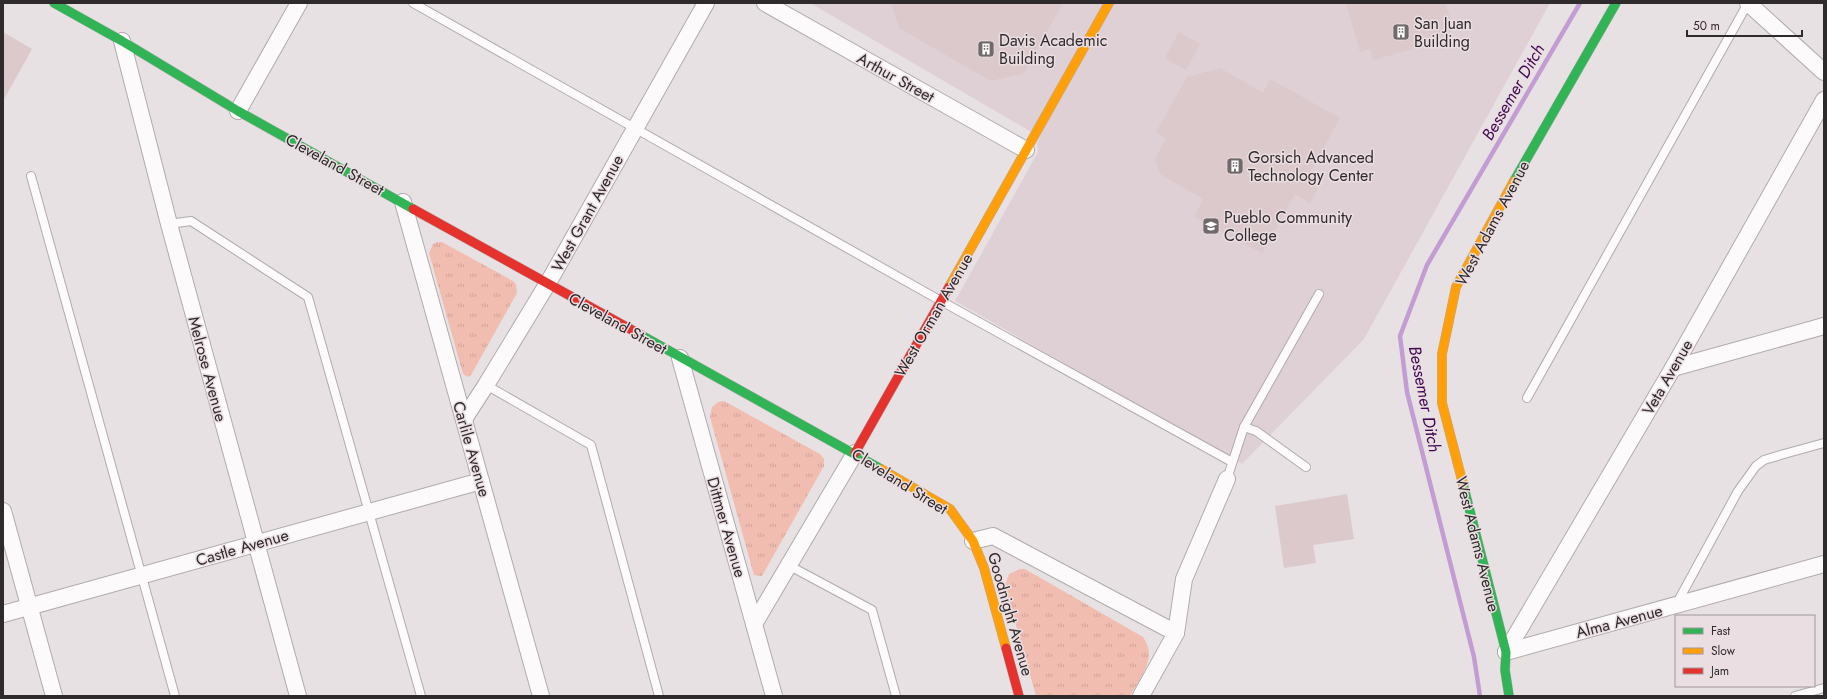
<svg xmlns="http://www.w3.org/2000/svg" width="1827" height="699" font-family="Jost,sans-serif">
	<defs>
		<pattern id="park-tufts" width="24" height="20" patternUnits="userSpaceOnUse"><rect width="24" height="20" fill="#f1bdb0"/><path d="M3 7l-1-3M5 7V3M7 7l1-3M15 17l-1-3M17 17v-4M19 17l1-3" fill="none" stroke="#cfa398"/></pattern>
	</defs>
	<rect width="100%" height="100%" fill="#e8e1e3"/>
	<path fill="#dfd0d5" d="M810 3H1550L1364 339 1242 464 955 301 1038 152 1037 143 1040 137Z"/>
	<g fill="url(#park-tufts)">
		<path d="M437 242H442L513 281 516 284 517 293 471 375 468 377 463 374 429 253 433 244Z"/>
		<path d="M724 401 820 454 824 459V466L762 576 754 575 710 417 712 407 718 402Z"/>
		<path d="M1020 569H1025L1143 637C1158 657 1141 677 1130 696H1036L1005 586 1009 574Z"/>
	</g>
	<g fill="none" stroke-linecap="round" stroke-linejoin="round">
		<path stroke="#c39cd3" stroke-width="4.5" d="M1480 696 1474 657 1407 392 1400 336 1427 265 1580 3"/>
	</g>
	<g fill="#dbc9cb">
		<path d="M891 3H1063L1024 73 991 81 899 28Z"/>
		<path d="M1346 3H1446L1453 31 1445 33 1446 40 1373 60 1370 49 1360 52Z"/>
		<path d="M3 32 32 49 3 101Z"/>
		<path d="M1179 32 1200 44 1186 70 1165 58Z"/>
		<path d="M1220 68 1263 93 1270 79 1340 118 1308 176 1321 183 1310 203 1295 194 1262 253 1194 217 1203 199 1160 174 1155 159 1166 138 1156 132 1187 77Z"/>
		<path d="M1347 494 1354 539 1313 545 1316 563 1284 568 1275 506Z"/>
	</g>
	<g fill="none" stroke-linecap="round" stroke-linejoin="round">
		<g stroke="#b0abad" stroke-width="10">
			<g id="lane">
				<path d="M413 3 941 301 1232 462"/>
				<path d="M31 176 175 696"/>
				<path d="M169 224 191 221 308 297 421 696"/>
				<path d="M486 385 591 445 659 696"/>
				<path d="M1527 398 1748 3"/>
				<path d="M1244 427 1256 431 1306 467"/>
				<path d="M1227 479 1244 427 1319 294"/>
				<path d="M788 565 872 610 896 696"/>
				<path d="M1677 603 1738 491 1756 466 1764 460 1784 454 1824 443"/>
				<path d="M1795 696 1824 688"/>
			</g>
		</g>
		<g stroke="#b0abad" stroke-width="18">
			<g id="street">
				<path d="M765 3 1026 150"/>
				<path d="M1748 3 1824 72"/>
				<path d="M122 41 169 224 298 696"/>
				<path d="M238 111 299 3"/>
				<path d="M403 202 541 696"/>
				<path d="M680 358 774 696"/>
				<path d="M1673 368 1824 326"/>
				<path d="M464 419 486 385 548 283 706 3"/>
				<path d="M3 511 54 696"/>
				<path d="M973 541 993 536 1176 633"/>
				<path d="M3 614 481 481"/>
				<path d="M754 624 855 453"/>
				<path d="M1506 652 1673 368 1824 100"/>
				<path d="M1506 652 1824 564"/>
				<path d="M1141 696 1176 633 1184 579 1227 479"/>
			</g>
		</g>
		<g stroke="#b0abad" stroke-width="10">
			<g id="fast">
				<path d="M54 3 122 41 238 111 413 209"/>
				<path d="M1514 181 1616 3"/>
				<path d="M641 335 881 469"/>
				<path d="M1463 484 1506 652 1505 670 1509 696"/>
			</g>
		</g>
		<g stroke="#b0abad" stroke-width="10">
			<g id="slow">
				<path d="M949 287 1109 3"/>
				<path d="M881 469 950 509 973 541 984 568 1006 648"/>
				<path d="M1463 484 1442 403V354L1456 287 1514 181"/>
			</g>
		</g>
		<g stroke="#b0abad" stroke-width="10">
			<g id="jam">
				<path d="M413 209 641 335"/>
				<path d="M855 453 949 287"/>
				<path d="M1006 648 1019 696"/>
			</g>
		</g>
		<use href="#lane" stroke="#fcfafb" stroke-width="8"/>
		<use href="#street" stroke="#fcfafb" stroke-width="16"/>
		<use href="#fast" stroke="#30b455" stroke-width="9"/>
		<use href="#slow" stroke="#ff9f0a" stroke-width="9"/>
		<use href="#jam" stroke="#e5322d" stroke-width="9"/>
	</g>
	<defs>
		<g id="building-square" transform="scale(0.9)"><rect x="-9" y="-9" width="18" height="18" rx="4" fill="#706a6b" stroke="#ebdee2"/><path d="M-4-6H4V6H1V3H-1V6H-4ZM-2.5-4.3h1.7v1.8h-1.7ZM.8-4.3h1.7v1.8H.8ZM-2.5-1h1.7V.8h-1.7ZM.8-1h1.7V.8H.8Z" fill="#fff"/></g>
		<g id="university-square" transform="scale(0.9)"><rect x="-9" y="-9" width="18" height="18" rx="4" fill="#706a6b" stroke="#ebdee2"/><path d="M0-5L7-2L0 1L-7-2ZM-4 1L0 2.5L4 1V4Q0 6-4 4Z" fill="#fff"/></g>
	</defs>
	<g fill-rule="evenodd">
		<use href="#building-square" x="1401" y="32"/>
		<use href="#building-square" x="986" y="49"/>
		<use href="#building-square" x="1235" y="166"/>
		<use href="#university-square" x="1211" y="226"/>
	</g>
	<g text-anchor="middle" stroke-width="3" stroke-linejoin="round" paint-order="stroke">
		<g font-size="16" fill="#2f2a2b" stroke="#ebdee2" text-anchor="start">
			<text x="1414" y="29">San Juan<tspan x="1414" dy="18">Building</tspan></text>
			<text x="999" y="46">Davis Academic<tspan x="999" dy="18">Building</tspan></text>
			<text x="1248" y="163">Gorsich Advanced<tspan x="1248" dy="18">Technology Center</tspan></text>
			<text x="1224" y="223">Pueblo Community<tspan x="1224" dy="18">College</tspan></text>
		</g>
		<g font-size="16" fill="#2f2a2b" stroke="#ebdee2">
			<text transform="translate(896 77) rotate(29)" y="6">Arthur Street</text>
			<text transform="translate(335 164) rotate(29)" y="6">Cleveland Street</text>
			<text transform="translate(587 213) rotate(-61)" y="6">West Grant Avenue</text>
			<text transform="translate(1492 223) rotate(-62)" y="6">West Adams Avenue</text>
			<text transform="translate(933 315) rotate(-60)" y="6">West Orman Avenue</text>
			<text transform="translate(618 323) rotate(29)" y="6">Cleveland Street</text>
			<text transform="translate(208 369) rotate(75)" y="6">Melrose Avenue</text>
			<text transform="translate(1667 377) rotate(-60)" y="6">Veta Avenue</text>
			<text transform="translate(472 449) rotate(74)" y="6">Carlile Avenue</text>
			<text transform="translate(900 481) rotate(32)" y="6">Cleveland Street</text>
			<text transform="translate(727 527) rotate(74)" y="6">Dittmer Avenue</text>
			<text transform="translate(1478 544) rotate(76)" y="6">West Adams Avenue</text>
			<text transform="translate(242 547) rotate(-16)" y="6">Castle Avenue</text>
			<text transform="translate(1011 614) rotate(74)" y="6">Goodnight Avenue</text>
			<text transform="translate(1619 621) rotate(-15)" y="6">Alma Avenue</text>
		</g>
		<g font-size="17" font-style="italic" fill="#3f0a53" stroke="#ebdee2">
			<text transform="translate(1513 92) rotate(-60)" y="6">Bessemer Ditch</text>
			<text transform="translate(1425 399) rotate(79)" y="6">Bessemer Ditch</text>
		</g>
	</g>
	<rect width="1827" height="699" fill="none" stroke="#2f2a2b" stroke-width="8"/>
	<rect x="1675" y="615" width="140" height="72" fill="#ebdee2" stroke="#a09699"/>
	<rect x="1683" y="628" width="20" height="6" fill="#30b455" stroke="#a09699"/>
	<text x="1711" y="635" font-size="12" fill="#2f2a2b">Fast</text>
	<rect x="1683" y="648" width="20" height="6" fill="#ff9f0a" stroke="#a09699"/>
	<text x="1711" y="655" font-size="12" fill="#2f2a2b">Slow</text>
	<rect x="1683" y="668" width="20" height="6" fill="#e5322d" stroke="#a09699"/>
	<text x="1711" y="675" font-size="12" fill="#2f2a2b">Jam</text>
	<path d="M1687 30v6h115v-6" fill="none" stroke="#2f2a2b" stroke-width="2"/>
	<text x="1693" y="30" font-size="12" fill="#2f2a2b" stroke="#ebdee2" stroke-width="3" paint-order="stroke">50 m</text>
</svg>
